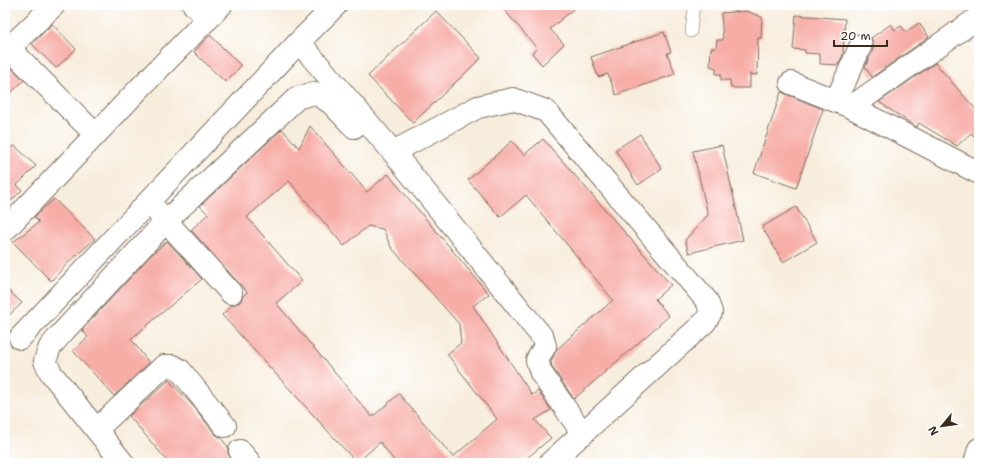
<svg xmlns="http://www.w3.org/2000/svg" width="984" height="468" font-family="'Shantell Sans',sans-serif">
	<rect width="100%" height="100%" fill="#fff"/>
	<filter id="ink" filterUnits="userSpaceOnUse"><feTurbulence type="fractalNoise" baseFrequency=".025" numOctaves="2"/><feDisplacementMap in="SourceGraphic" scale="8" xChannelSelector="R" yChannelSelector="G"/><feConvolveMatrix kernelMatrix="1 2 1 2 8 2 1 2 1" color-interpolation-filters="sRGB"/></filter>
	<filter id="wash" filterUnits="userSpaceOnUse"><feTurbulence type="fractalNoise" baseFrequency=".012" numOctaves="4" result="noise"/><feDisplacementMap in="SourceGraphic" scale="16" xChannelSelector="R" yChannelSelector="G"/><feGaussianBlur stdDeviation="0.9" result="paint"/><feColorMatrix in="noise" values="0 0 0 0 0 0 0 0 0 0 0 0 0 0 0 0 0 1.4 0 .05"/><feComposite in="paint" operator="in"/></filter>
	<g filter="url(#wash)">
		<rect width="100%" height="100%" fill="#f7eddc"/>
		<g id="blocks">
			<g fill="#f7aca6" fill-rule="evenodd">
				<path d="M500 5H578L550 29 564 44 542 65 532 53 537 48Z"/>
				<path d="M436 11 481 58 413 123 368 76Z"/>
				<path d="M746 11 762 17 761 38H758L757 75 750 74V88H731L730 80H721V74H716V68L710 66 711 48H716L717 40H723L721 13Z"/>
				<path d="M796 15 845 19 843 55 838 65 820 64V54L805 53V50L793 49Z"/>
				<path d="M919 23 929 37 872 77 865 67 873 50V43L871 38 891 24 895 30 901 26 906 32Z"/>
				<path d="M52 24 76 49 56 68 32 44Z"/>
				<path d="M664 32 671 52 667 53 675 74 616 95 608 74 598 77 591 57Z"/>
				<path d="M210 35 241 66 225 82 194 52Z"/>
				<path d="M5 62 24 80 5 99Z"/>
				<path d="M935 63 979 113V141L971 133 957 146 919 123 917 127 910 123 879 102Z"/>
				<path d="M781 92 823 109 796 188 754 173Z"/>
				<path d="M310 126 367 192 388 174 489 294 473 306 532 395 538 391 551 410 535 420 551 438 521 463H396L380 442 357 463 222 315 232 305 240 302 243 296 247 292 191 230 208 214 200 206 282 129 299 148ZM289 181 344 246 368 226 383 229 391 247 459 324 461 343 447 354 497 419 453 457 399 394 372 417 276 303 302 281 247 217Z"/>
				<path d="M640 134 662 169 638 185 615 150Z"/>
				<path d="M543 139 671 285 655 299 669 316 574 399 552 367 551 362 556 350 613 300 526 195 500 217 468 180 512 141 524 155Z"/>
				<path d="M14 145 36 166 17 185 22 190 5 207V154Z"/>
				<path d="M722 145 743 240 689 253 685 240 708 215 693 151Z"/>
				<path d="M54 199 95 239 69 262 51 281 13 242 39 222 34 217Z"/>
				<path d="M796 207 817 242 783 262 762 227Z"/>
				<path d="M167 241 202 279 131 339 149 363 114 396 73 351 88 337 82 330 150 256Z"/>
				<path d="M5 287 22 303 5 319Z"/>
				<path d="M169 380 194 407 215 434 221 438 228 447V454L234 463H169L129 416Z"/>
			</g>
		</g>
	</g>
	<g filter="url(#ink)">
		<use href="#blocks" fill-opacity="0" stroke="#7d6e60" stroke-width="1"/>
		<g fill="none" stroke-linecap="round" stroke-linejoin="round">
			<g stroke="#7d6e60" stroke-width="12">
				<path id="service" d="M691 32 694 5"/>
			</g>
			<g stroke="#7d6e60" stroke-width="24">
				<g id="minor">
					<path d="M194 5 208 19"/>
					<path d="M299 42 393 152 543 338 545 346 537 360 541 373 583 434"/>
					<path d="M5 44 96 135"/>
					<path d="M9 48 54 5"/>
					<path d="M791 83 851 107 979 173"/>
					<path d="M836 101 861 45"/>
					<path d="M851 107 979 17"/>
					<path d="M393 152 478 107 513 99 546 111 707 301 711 312 705 322 550 463"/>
					<path d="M5 230 137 91 221 5"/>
					<path d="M231 293 166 221 297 98 315 93 331 103 354 127"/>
					<path d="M20 338 299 42 336 5"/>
					<path d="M97 429 164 366H173L180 370 225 426"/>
					<path d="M240 451 250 463"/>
					<path d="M123 463 51 373 45 361 50 347 62 333 166 221 156 210"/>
					<path d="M975 463 979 449"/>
				</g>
			</g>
			<use href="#service" stroke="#fff" stroke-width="11"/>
			<use href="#minor" stroke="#fff" stroke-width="22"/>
		</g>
	</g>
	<rect width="984" height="468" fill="none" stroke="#fff" stroke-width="20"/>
	<g transform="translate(942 426) rotate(241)" stroke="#ffffff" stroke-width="3" paint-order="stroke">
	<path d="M0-3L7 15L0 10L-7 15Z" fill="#3b2a1e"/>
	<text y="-6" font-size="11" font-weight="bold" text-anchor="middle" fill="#3b2a1e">N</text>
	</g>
	<path d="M834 40v6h53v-6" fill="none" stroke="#3b2a1e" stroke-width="2"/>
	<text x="840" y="40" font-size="12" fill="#3b2a1e" stroke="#ffffff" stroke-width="3" paint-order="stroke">20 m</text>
</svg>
